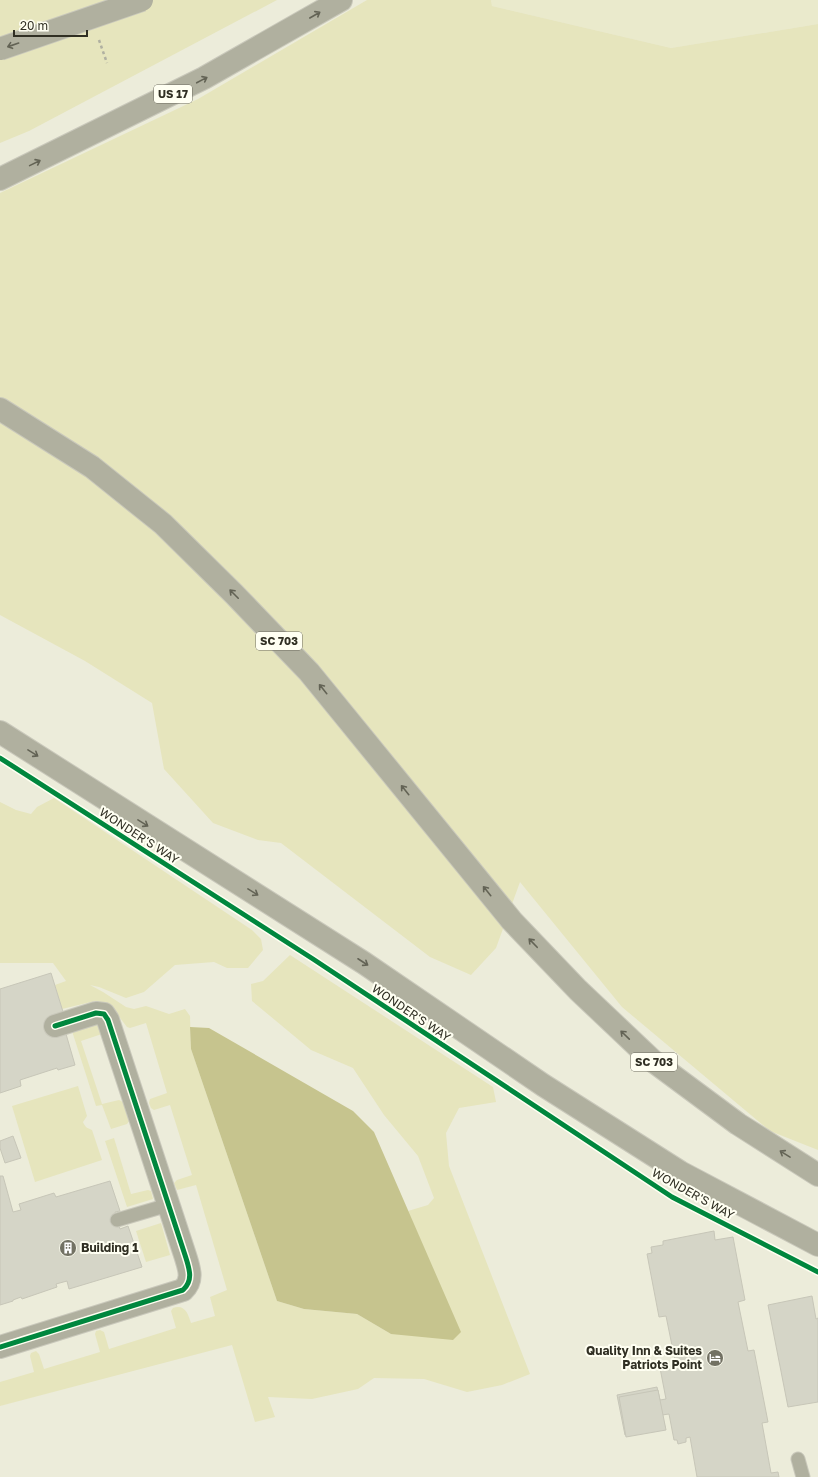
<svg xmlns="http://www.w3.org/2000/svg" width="818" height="1477" font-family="'Golos Text',sans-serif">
	<rect width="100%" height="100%" fill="#ececda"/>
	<path fill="#eaeacc" d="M491 0H818V24L671 48 492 6Z"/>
	<g fill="#e6e5bd">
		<path d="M0 0H277L29 131 0 143Z"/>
		<path d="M367 0H491L492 6 671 48 818 24V1150L770 1131 622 1007 520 882 496 948 471 975 430 957 281 843 258 840 213 823 164 769 152 703 85 661 0 615V193L198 99Z"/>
		<path d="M54 798 252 930 261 939 263 950 248 968H227L214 962 175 965 144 992 126 998 99 987 90 985 103 992 126 1007 134 1009 146 1006 169 1014 185 1009 190 1016 191 1049 277 1301 304 1309 357 1314 391 1334 460 1332 408 1211 428 1205 434 1198 418 1156 384 1115 353 1068 311 1050 252 1001 251 984 263 981 290 955 493 1087 496 1102 459 1108 446 1133 449 1166 530 1374 502 1385 467 1392 424 1379 374 1378 358 1389 312 1399 268 1397 275 1417 255 1422 232 1345 0 1406V1382L34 1372 30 1356 31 1353 36 1351 39 1354 44 1369 100 1352 95 1334 96 1331 100 1330 104 1332 109 1349 176 1328 171 1311 173 1308C185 1304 188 1314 191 1323L215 1316 210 1297 227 1290 196 1185 177 1190 174 1183 177 1180 192 1175 170 1105 154 1110 151 1108 149 1103 150 1099 167 1093 146 1023 130 1028 127 1027 117 1014 106 1004 95 1001 62 1009 55 985 66 981 53 963H0V802L16 810 31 814 37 807Z"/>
		<path d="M93 1024 98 1025 102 1034 81 1041 102 1104 119 1100 123 1102 130 1120 127 1124 111 1129 102 1105 96 1106 72 1031Z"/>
		<path d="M78 1086 87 1116 83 1122C85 1127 87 1128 92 1130L102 1160 35 1182 12 1106Z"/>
		<path d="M114 1138 131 1194 148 1190 151 1191 153 1199 127 1207 105 1141Z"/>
		<path d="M161 1223 170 1255 146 1262 136 1231Z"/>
	</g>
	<path fill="#c6c48e" d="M190 1027 209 1028 353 1111 374 1132 461 1332 453 1340 391 1334 357 1314 304 1309 277 1301 191 1049Z"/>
	<g fill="#d5d5c7" stroke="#c7c6b8">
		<path d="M51 973 64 1015 58 1036 66 1034 75 1065 58 1070 57 1068 20 1080 21 1086 0 1093V989Z"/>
		<path d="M13 1136 21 1158 5 1163 0 1148V1141Z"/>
		<path d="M0 1176H3L13 1212 21 1210 19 1204 54 1193 56 1197 110 1181 120 1211 115 1212 120 1229 128 1226 142 1267 69 1289 67 1281 56 1284 57 1287 22 1299 21 1297 13 1300V1301L0 1305Z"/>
		<path d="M714 1231 715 1240 733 1237 745 1300 738 1302 748 1351 754 1350 768 1422 762 1423 771 1473 778 1472 779 1477H697L690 1437 686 1438V1442L678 1444 677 1440H674L669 1414 662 1415 665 1427 625 1435 617 1395 657 1387 660 1400 666 1399 660 1368 676 1365 666 1316 659 1317 647 1254 652 1253 651 1247 663 1245V1241Z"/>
		<path d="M812 1296 816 1319 818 1318V1402L788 1407 768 1305Z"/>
		<path d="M658 1390 666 1430 626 1437 619 1397Z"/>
	</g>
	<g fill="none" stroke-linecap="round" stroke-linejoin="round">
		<g stroke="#c9c8bb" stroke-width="15">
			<g id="lane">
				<path d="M117 1220 168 1205"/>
				<path d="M798 1459 803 1477"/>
			</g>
		</g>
		<g stroke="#c9c8bb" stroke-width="24">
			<path id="street" d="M0 1347 183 1290C194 1280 189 1268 185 1255L108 1020 104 1014 96 1013 55 1026"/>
		</g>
		<g stroke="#c9c8bb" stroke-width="24">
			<g id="highway">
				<path d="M0 179 204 78 341 0"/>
				<path d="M0 409 92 467 163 524 234 594 309 672 512 921 578 990 653 1061 738 1124 818 1175"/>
				<path d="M0 732 364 963 543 1085 680 1172 818 1245"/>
			</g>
		</g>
		<path stroke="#b0b0a1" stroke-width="2.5" stroke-dasharray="3 3" stroke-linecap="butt" d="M99 40 107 63"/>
		<use href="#lane" stroke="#b0b09f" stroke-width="13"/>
		<use href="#street" stroke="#b0b09f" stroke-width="22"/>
		<use href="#highway" stroke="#b0b09f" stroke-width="22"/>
		<g stroke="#c9c8bb" stroke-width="24" stroke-linecap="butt">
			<path id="highway-bridge" d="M0 49 142 0"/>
		</g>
		<use href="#highway-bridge" stroke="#b0b09f" stroke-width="22"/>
		<g stroke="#fffff2" stroke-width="8">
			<g id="cycleway">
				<path d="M0 758 313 959 672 1197 818 1272"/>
				<path d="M0 1347 183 1290C194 1280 189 1268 185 1255L108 1020 104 1014 96 1013 55 1026"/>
			</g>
		</g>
		<use href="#cycleway" stroke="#00873e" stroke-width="5"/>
	</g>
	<defs><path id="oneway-shaft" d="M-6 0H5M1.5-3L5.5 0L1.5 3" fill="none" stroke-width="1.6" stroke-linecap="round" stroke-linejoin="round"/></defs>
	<g stroke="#636355">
		<use href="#oneway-shaft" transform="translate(315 15) rotate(-30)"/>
		<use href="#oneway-shaft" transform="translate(13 45) rotate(161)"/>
		<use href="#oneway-shaft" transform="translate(202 80) rotate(-28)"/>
		<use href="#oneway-shaft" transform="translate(35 163) rotate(-26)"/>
		<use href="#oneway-shaft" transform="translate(234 594) rotate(-135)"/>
		<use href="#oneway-shaft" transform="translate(323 689) rotate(-129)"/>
		<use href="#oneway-shaft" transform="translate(33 753) rotate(32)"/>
		<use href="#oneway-shaft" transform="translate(405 790) rotate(-129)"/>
		<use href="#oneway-shaft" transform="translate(143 823) rotate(32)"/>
		<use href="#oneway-shaft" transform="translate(487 891) rotate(-129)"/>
		<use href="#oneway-shaft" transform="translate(253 892) rotate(32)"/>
		<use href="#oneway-shaft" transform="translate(533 943) rotate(-134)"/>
		<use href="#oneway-shaft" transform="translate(363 962) rotate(33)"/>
		<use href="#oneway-shaft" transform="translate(625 1035) rotate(-136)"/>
		<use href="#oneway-shaft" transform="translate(785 1154) rotate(-148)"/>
	</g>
	<defs>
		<g id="building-disc" transform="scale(0.9)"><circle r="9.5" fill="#727163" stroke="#fffff2"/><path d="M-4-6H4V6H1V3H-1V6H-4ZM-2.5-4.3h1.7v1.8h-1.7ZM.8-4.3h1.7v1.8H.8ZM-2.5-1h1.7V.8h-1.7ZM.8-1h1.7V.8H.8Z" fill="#fff"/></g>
		<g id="hotel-disc" transform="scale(0.9)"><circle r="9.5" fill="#727163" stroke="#fffff2"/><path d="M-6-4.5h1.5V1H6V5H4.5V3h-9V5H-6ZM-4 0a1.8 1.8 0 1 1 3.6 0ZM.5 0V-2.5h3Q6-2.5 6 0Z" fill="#fff"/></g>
	</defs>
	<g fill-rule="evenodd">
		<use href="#building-disc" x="68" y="1248"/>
		<use href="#hotel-disc" x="715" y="1358"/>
	</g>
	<g text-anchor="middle" stroke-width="4" stroke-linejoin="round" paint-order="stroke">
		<g fill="#fffff2" stroke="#6e6d61" stroke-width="1">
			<rect x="154" y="85" width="38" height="18" rx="3"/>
			<rect x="256" y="632" width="46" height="18" rx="3"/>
			<rect x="631" y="1053" width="46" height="18" rx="3"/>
		</g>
		<g font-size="11" font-weight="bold" fill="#302f23">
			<text x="173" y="98">US 17</text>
			<text x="279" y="645">SC 703</text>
			<text x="654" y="1066">SC 703</text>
		</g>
		<g font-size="12" fill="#302f23" stroke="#fffff2">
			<text transform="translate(139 836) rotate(33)" y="4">WONDER'S WAY</text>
			<text transform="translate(411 1013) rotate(34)" y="4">WONDER'S WAY</text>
			<text transform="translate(693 1194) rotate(29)" y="4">WONDER'S WAY</text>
		</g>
		<g font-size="12" font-weight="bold" fill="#302f23" stroke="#fffff2" text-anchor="start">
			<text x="81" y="1252">Building 1</text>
			<text x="702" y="1355" text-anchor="end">Quality Inn &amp; Suites<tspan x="702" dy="14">Patriots Point</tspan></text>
		</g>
	</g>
	<path d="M14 30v6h73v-6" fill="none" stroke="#302f23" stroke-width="2"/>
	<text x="20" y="30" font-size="12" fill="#302f23" stroke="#fffff2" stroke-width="3" paint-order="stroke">20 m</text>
</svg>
